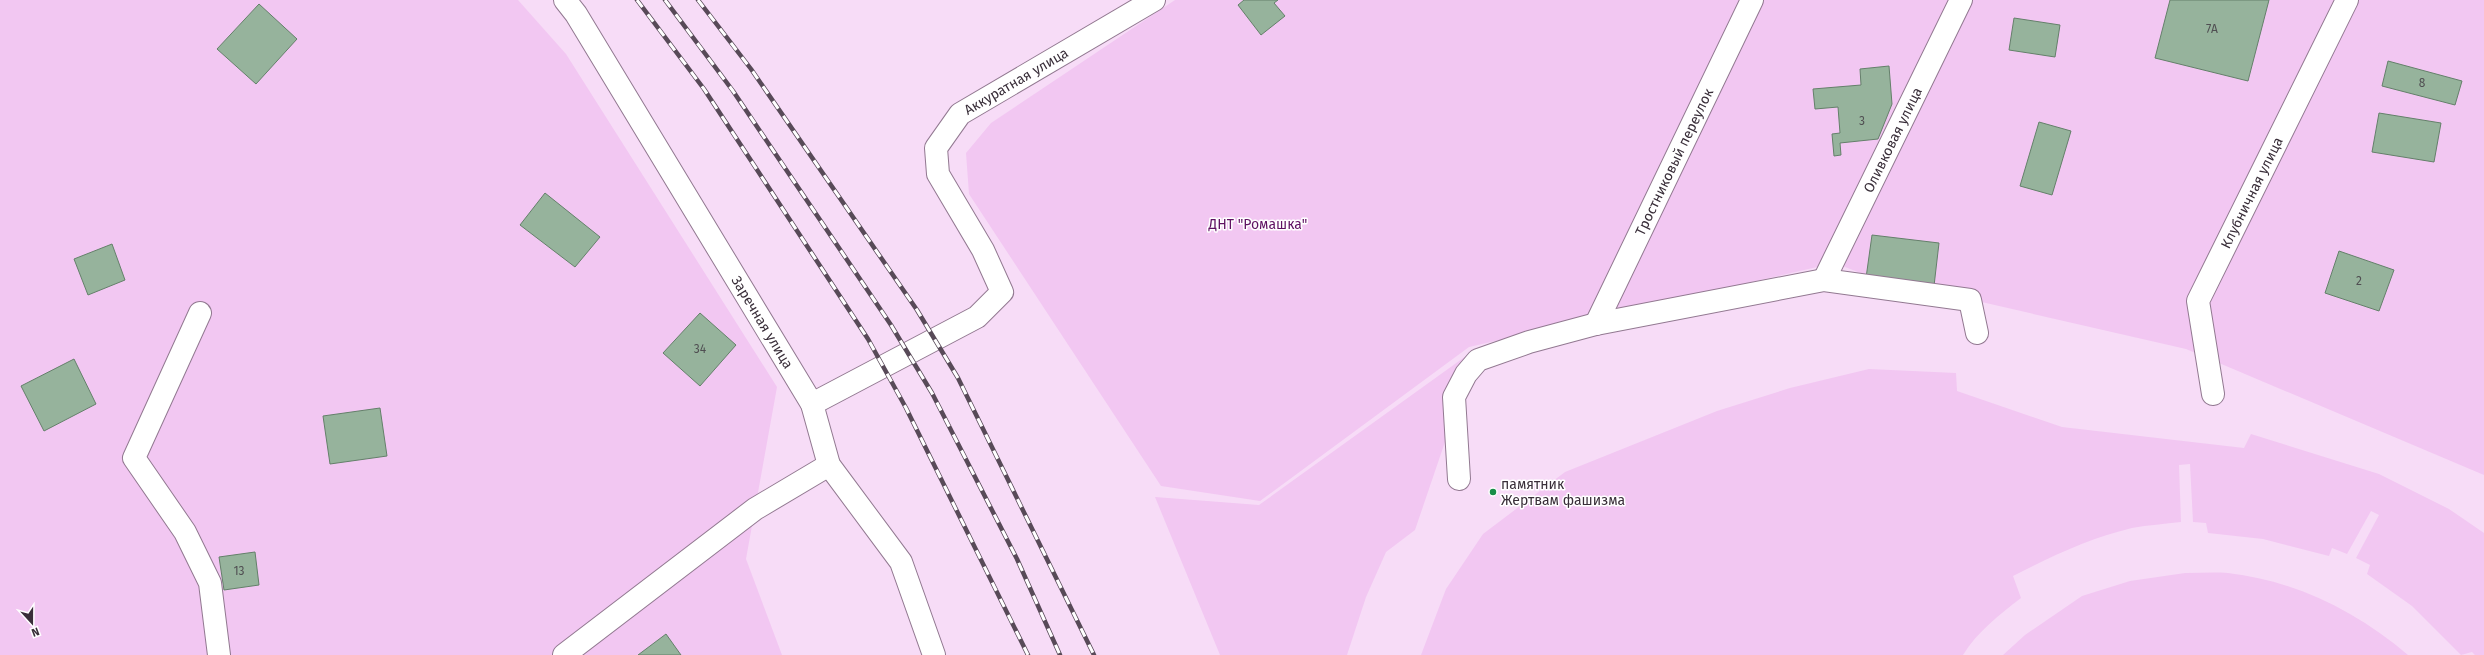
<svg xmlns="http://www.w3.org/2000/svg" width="2484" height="655" font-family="'Fira Sans',sans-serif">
	<rect width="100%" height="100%" fill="#f7dcf7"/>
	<g fill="#f2c7f2">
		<path d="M0 0H518L566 54 777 387 746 559 782 655H0Z"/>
		<path d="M1175 0H2484V475L2186 349 1868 276 1835 263 1469 347 1260 501 1161 486 969 194 966 153 991 123Z"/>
		<path d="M1466 356 1455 372 1447 436 1415 530 1386 552 1366 597 1347 655H1220L1155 497 1259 505Z"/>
		<path d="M1869 369 1956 373 1957 391 2062 427 2244 448 2251 434 2379 474 2449 509 2484 533V655H2475L2472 652 2461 655 2412 606 2367 574 2370 565 2356 558 2379 515 2371 511 2347 554 2332 548 2329 556 2263 539 2208 533 2206 523 2193 522 2190 464 2179 465 2181 522C2165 524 2148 525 2132 528 2090 538 2052 556 2013 576L2021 598C1999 615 1978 631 1963 655H1421L1446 589 1483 534 1565 472 1717 411 1790 388Z"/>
		<path d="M2185 573C2199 573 2214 572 2228 573 2296 581 2356 611 2408 655H2003L2025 635 2082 596 2130 581Z"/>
	</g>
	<g fill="#96b39c" stroke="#64806a">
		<path d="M1244 0H1278L1274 3 1285 16 1261 35 1238 5Z"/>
		<path d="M2170 0H2269L2248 81 2155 58Z"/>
		<path d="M259 4 297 39 256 84 217 49Z"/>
		<path d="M2014 18 2060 25 2055 57 2009 50Z"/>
		<path d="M2388 61 2462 81 2455 105 2382 86Z"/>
		<path d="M1889 66 1892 104 1878 139 1840 143 1841 155 1834 156 1832 134 1840 133 1838 107 1815 109 1813 89 1861 85 1860 69Z"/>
		<path d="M2379 113 2441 123 2434 162 2372 152Z"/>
		<path d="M2039 122 2071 131 2052 195 2020 186Z"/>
		<path d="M545 193 600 237 575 267 520 225Z"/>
		<path d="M1872 235 1939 243 1934 286 1866 278Z"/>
		<path d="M112 244 125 280 88 295 74 259Z"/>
		<path d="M2339 251 2394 270 2379 311 2325 293Z"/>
		<path d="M700 313 736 345 700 386 663 353Z"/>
		<path d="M74 359 96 404 44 431 21 386Z"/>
		<path d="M380 408 387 456 330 464 323 416Z"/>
		<path d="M255 552 259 585 224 590 219 557Z"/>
		<path d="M666 634 681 655H638Z"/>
	</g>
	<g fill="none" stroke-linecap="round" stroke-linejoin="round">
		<g stroke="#927991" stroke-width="24">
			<g id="street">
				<path id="s1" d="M565 0 576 14 812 404 829 465 901 562 934 655"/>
				<path id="s2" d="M1824 280 1961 0"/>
				<path d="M200 313 134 458 185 532 210 583 219 655"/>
				<path id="s3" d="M1596 324 1752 0"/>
				<path id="s4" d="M2213 394 2198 301 2347 0"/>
				<path id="s5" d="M812 404 977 317 1002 292 983 250 938 174 936 148 960 114 1154 0"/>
				<path d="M1459 479 1454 397 1466 374 1478 360 1529 342 1596 324 1824 280 1970 300 1977 333"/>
				<path d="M564 655 755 509 829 465"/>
			</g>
		</g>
		<use href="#street" stroke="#fff" stroke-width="22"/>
		<g stroke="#584a58" stroke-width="4.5">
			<g id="rail">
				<path d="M637 0 704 89 868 339 906 408 1028 655"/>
				<path d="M665 0 733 91 891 325 932 393 1017 559 1060 655"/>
				<path d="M698 0 751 69 917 310 958 378 1094 655"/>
			</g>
		</g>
		<use href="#rail" stroke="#fff" stroke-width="3" stroke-dasharray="9" stroke-linecap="butt"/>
	</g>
	<circle fill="#178d48" stroke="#fff" stroke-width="1.5" cx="1493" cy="492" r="4"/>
	<g text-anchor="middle" stroke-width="3" stroke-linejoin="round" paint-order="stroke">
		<g font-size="12" fill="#504f52">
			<text x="2212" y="33">7А</text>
			<text x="2422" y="87">8</text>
			<text x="1862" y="125">3</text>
			<text x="2359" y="285">2</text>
			<text x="700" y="353">34</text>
			<text x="239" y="575">13</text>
		</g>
		<g font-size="14" fill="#392e39" stroke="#fff">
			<text dy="5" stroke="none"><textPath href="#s5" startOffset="489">Аккуратная улица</textPath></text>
			<text dy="5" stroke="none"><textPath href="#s2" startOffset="156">Оливковая улица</textPath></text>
			<text dy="5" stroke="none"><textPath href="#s3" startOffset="180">Тростниковый переулок</textPath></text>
			<text dy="5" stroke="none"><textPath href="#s4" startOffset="215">Клубничная улица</textPath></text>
			<text dy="5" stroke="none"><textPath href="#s1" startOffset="378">Заречная улица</textPath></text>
		</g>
		<g font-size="14" fill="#5f1162" stroke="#fff">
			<text x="1258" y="229">ДНТ "Ромашка"</text>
		</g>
		<g font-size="14" fill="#392e39" stroke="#fff" text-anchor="start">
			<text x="1501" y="489">памятник<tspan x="1501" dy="16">Жертвам фашизма</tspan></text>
		</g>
	</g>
	<g transform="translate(32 623) rotate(159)" stroke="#ffffff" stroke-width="3" paint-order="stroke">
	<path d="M0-3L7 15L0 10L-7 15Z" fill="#392e39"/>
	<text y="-6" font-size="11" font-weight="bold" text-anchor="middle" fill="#392e39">N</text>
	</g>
</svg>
